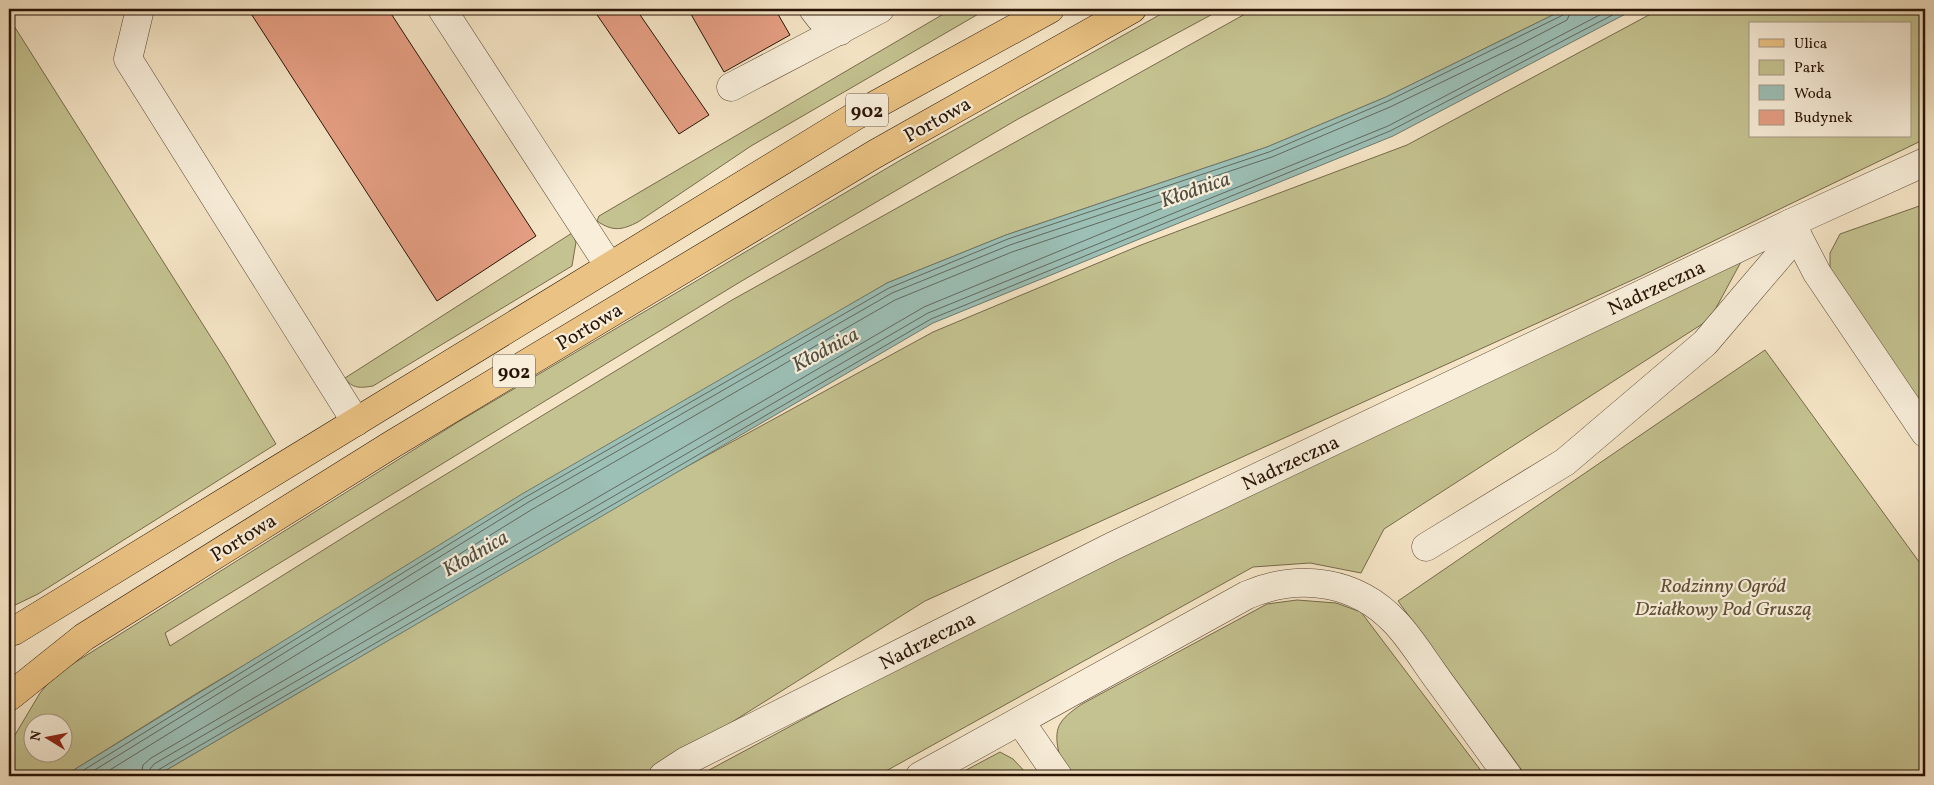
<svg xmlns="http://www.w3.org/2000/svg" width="1934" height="785" font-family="Vollkorn,serif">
	<rect width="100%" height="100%" fill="#f5e5c6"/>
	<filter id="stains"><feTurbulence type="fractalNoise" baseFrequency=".004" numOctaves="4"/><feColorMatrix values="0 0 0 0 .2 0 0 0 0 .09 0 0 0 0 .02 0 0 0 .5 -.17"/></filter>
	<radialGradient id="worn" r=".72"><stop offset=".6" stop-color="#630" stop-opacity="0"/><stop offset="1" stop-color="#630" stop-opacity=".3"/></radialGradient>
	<g fill="#c4c290" stroke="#766a4a" fill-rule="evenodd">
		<path d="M952 9H987L751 146 638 222C622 230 613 232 597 221L599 216Z"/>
		<path d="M1170 9H1222L1018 119 740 282 165 633 170 646 384 512 732 300 1254 9H1565L1386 97 1267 147 1006 235 887 283 199 692 64 776H9V745L40 693 55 675 458 422 899 161ZM32 722H62V752H32Z"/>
		<path d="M1660 9H1925V139L1639 277 925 601 646 776H156L653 485 933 332 1141 245 1407 145ZM1750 24H1910V136H1750Z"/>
		<path d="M9 18 226 361 276 444 38 594 9 608Z"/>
		<path d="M1925 204V415L1830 272V253L1840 234Z"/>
		<path d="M572 233 576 242 572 266 373 386C361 388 352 389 345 378Z"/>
		<path d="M1742 260 1710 319 1384 529 1361 573 1310 563 1253 567 877 776H698L1008 609Z"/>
		<path d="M1765 350 1925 570V776H1526L1398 601Z"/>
		<path d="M1297 600 1336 603 1361 612 1485 776H1031L1060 757C1052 727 1059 720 1082 704L1267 604Z"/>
		<path d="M1000 752 1013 759 1029 776H955Z"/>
	</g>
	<path fill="#9cbfb6" stroke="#6e7a6f" d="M1565 9H1635L1393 136 933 323 156 776H64L522 494 887 283 1006 235 1267 147 1386 97Z"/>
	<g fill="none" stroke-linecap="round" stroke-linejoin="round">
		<g stroke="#62695e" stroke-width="1">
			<path d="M74 776 524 498 889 288 1008 239 1269 152 1388 101 1563 15 1566 9"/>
			<path d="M85 776 527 503 892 293 1010 245 1272 157 1390 107 1519 45 1567 20 1572 9"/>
			<path d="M100 776 531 510 895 300 1012 252 1184 194 1187 196 1185 199 924 307 151 758 143 765 141 776"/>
			<path d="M148 776 150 769 154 764 928 313 1388 126 1611 9"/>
			<path d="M155 776 158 770 931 319 1390 131 1624 9"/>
		</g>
	</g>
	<g fill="#e69f84" stroke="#281305">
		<path d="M248 9H388L536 236 437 301Z"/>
		<path d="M593 9H636L709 115 679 134Z"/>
		<path d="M688 9H775L790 35 724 72Z"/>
	</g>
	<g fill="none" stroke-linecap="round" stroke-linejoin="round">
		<g stroke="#5b4835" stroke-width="29">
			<g id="minor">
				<path d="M140 9 128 59 356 422"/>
				<path d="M442 9 609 266"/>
				<path d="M813 9 820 18 840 31"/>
				<path d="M731 87 880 9"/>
				<path d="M1791 223 1817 273 1925 433"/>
				<path d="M1426 547 1565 462 1705 343 1797 235"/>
				<path d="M1020 721 1058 776"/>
				<path d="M663 776 686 761 1113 546 1791 223 1925 162"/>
				<path d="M920 776 1247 595C1299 573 1356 580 1396 623 1412 640 1425 662 1439 681 1462 713 1485 744 1508 776"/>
			</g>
		</g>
		<g stroke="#281305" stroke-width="29">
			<g id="major">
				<path d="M9 632 14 631 857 115 1050 9"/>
				<path d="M9 697 84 637 391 445 875 154 1132 9"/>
			</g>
		</g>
		<use href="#minor" stroke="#f8eeda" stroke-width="28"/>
		<use href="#major" stroke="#eac283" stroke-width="28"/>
	</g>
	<g text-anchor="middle" stroke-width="4.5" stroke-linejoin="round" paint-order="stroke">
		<g fill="#f8eeda" stroke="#665545" stroke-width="1">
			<rect x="846" y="93.5" width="42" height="33" rx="4"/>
			<rect x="493" y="354.5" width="42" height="33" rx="4"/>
		</g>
		<g font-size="19" font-weight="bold" fill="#281305">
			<text x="867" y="117">902</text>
			<text x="514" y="378">902</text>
		</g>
		<g font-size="20" fill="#281305" stroke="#f8eeda">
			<text transform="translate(937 119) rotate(-29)" y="7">Portowa</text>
			<text transform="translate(1656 287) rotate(-25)" y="7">Nadrzeczna</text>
			<text transform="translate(589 326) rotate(-31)" y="7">Portowa</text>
			<text transform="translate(1290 462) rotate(-25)" y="7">Nadrzeczna</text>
			<text transform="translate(243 537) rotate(-32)" y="7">Portowa</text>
			<text transform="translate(927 640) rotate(-27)" y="7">Nadrzeczna</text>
		</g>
		<g font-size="20" font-style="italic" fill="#5f5036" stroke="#f8eeda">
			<text x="1723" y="592">Rodzinny Ogród<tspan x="1723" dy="23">Działkowy Pod Gruszą</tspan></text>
		</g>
		<g font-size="21" font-style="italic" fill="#514f43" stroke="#f8eeda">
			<text transform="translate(1195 189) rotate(-19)" y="7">Kłodnica</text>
			<text transform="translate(825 349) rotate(-28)" y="7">Kłodnica</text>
			<text transform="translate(475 553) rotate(-30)" y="7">Kłodnica</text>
		</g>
	</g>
	<rect width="1934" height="785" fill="none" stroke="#f5e5c6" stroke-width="30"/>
	<rect x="10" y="10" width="1914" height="765" fill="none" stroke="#281305" stroke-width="2.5"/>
	<rect x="15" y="15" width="1904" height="755" fill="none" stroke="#281305"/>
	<rect x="1749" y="22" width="162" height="115" fill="#f8eeda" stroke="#a59685"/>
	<rect x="1759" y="39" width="25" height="8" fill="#eac283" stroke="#a59685"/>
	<text x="1794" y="48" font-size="15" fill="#281305">Ulica</text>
	<rect x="1759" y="60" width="25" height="15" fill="#c4c290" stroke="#a59685"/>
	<text x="1794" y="72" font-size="15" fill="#281305">Park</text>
	<rect x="1759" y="85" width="25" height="15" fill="#9cbfb6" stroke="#a59685"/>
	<text x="1794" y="98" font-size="15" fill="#281305">Woda</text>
	<rect x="1759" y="110" width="25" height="15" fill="#e69f84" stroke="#a59685"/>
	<text x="1794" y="122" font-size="15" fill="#281305">Budynek</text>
	<g transform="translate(48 738) rotate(280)"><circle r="24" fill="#f8eeda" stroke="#a59685"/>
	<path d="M0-4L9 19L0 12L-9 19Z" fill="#8f2418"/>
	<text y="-8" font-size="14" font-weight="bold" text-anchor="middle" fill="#281305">N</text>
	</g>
	<rect width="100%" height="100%" filter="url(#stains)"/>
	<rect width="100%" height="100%" fill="url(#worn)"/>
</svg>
